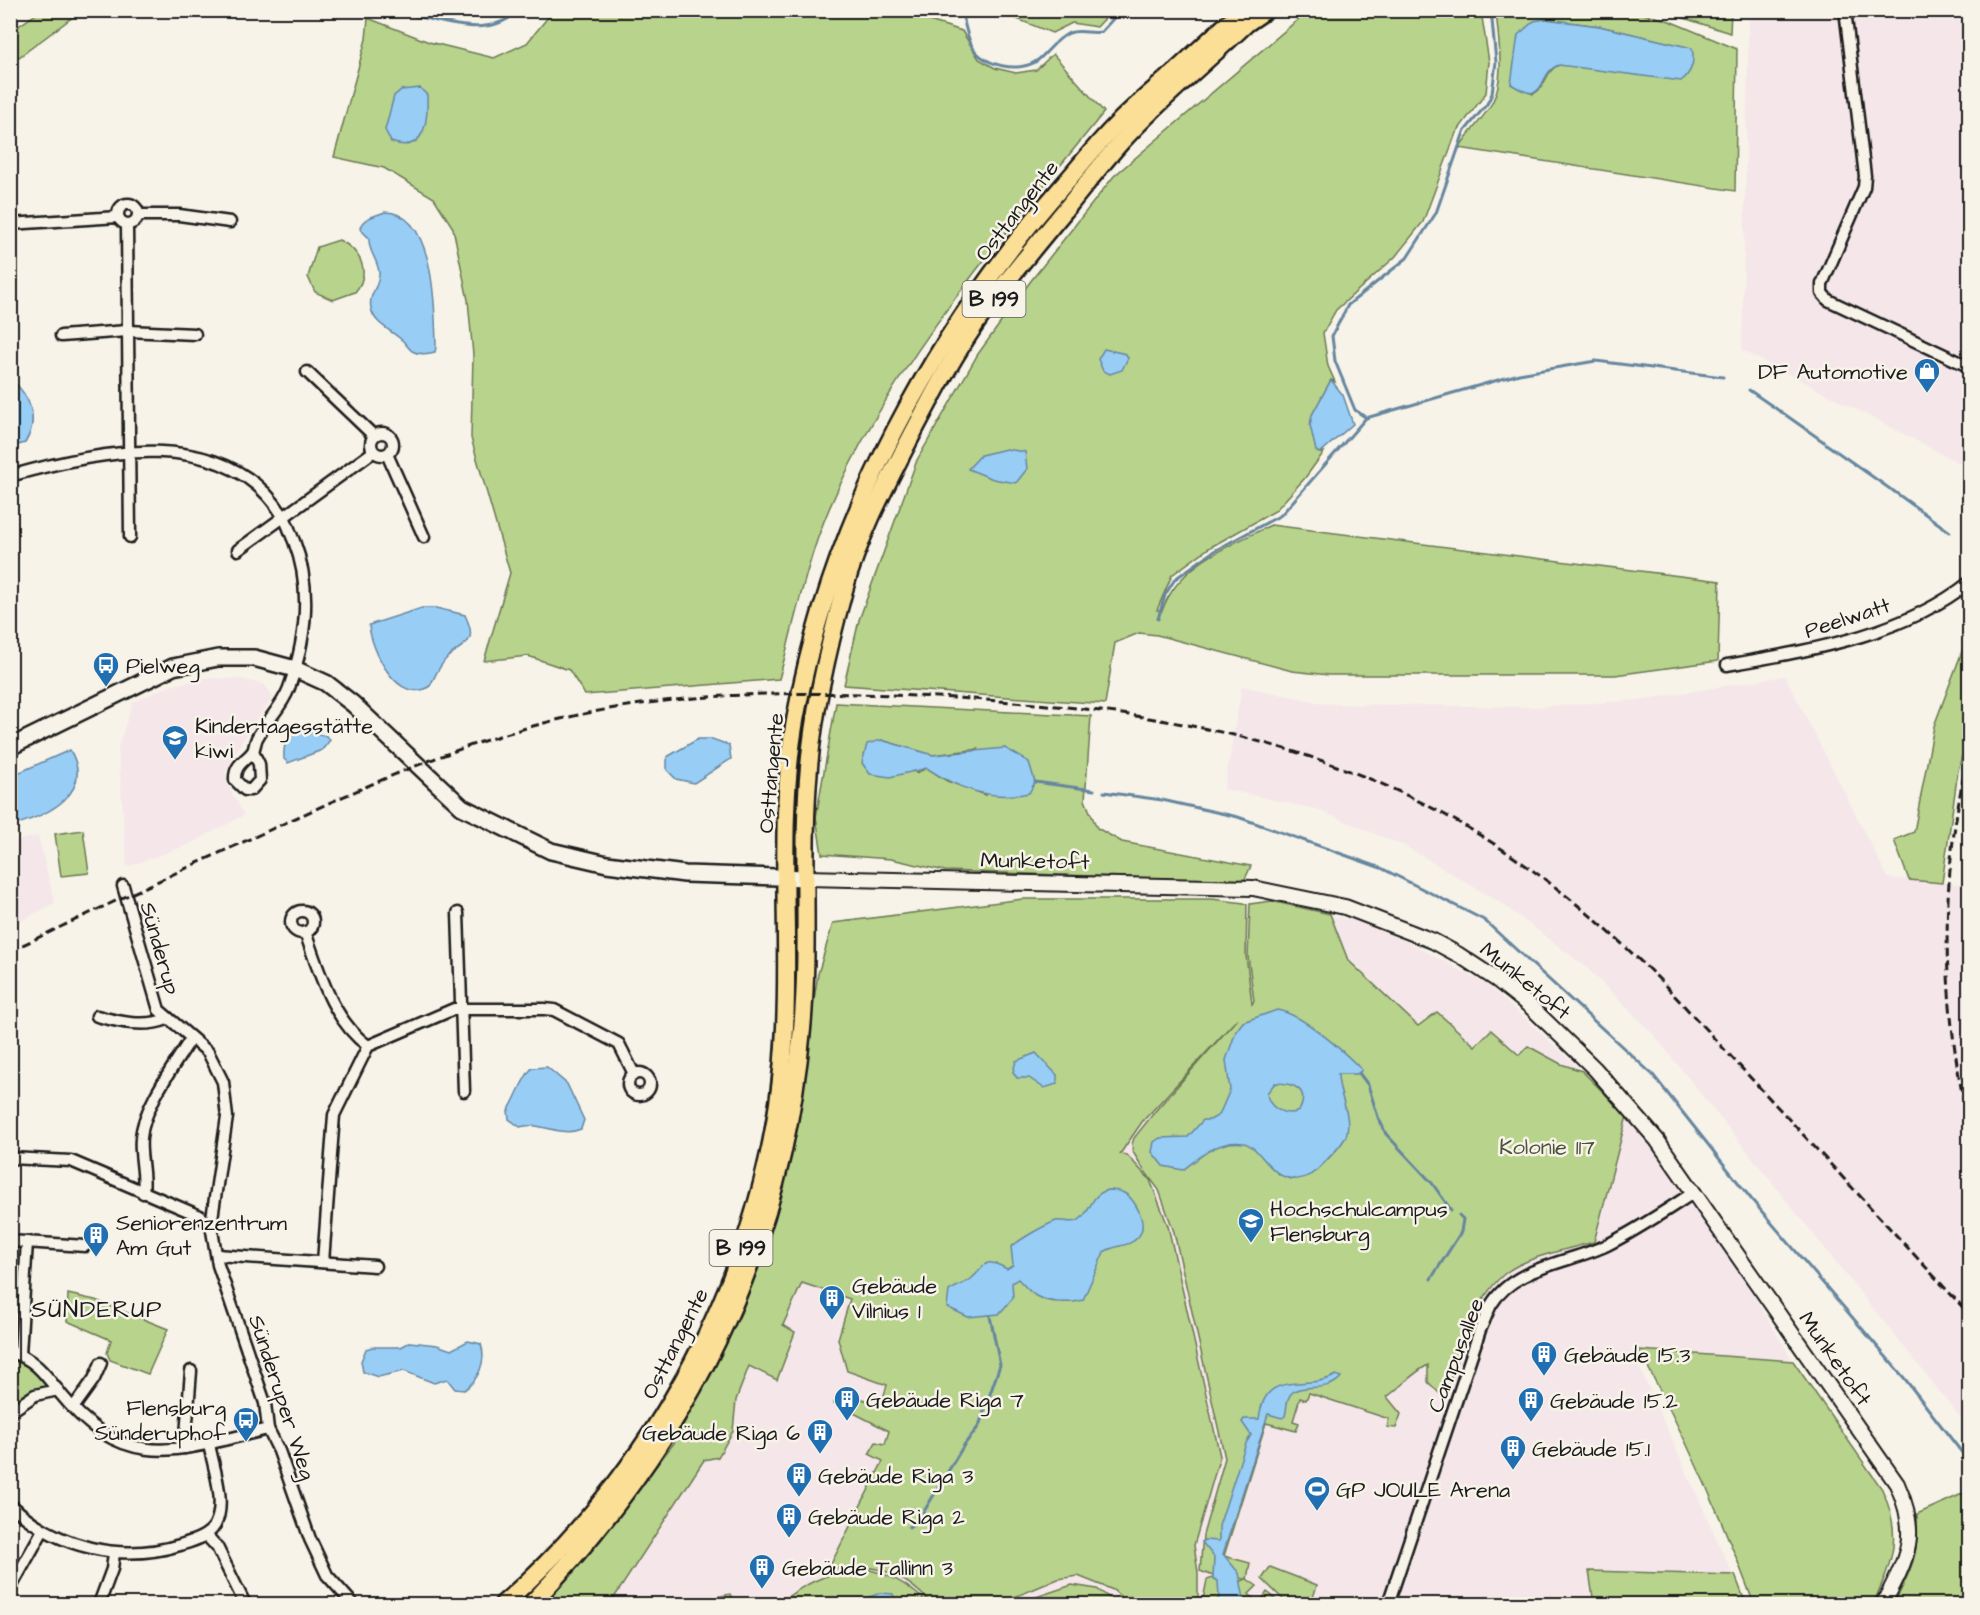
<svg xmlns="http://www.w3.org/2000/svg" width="1980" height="1615" font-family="'Architects Daughter',sans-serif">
	<rect width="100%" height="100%" fill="#f7f3e8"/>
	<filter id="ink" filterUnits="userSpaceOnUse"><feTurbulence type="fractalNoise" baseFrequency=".0167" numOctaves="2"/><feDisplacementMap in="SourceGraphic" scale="12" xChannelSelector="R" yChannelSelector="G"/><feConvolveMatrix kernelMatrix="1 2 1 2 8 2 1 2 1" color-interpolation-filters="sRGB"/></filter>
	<g filter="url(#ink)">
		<g fill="#f5e6ea">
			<path d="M1749 11H1969V468L1742 350Z"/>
			<path d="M1785 676 1888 878 1969 885V1428L1653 1034 1586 967 1504 905 1407 847 1316 809 1224 789 1242 686 1325 704 1537 707 1640 700Z"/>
			<path d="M206 678 242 679 265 685 273 697 241 743 225 773 229 788 244 815 190 844 127 867 118 748 133 702 169 686Z"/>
			<path d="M38 836 55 903 11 926V842Z"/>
			<path d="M1023 899H1212L1257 905 1271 901 1355 921 1406 941 1488 985 1605 1092 1598 1231 1627 1116 1697 1210 1743 1278 1793 1361 1631 1349 1746 1604H560L655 1494Z"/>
		</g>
		<g fill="#b8d38b" stroke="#6a7854" stroke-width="1.5" fill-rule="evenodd">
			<path d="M42 10 81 11 11 63V27L14 29Z"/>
			<path d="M553 11H906L910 15 962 31 979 59 995 68 1016 73 1036 70 1053 54 1104 112C1003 237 894 359 829 509 807 560 794 624 779 679L585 695 569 670 528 656 484 661 510 573 471 438 473 355 468 300 453 228 434 198 384 168 334 157 366 39 368 18 429 42 494 58 527 43Z"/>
			<path d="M997 11H1112L1097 27 1072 23 1052 33Z"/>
			<path d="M1308 11H1481L1489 62 1486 93 1456 133 1423 222 1395 257 1336 310 1323 333 1328 366 1335 382 1331 380 1312 415 1320 453 1324 452 1305 478 1275 511 1209 548 1172 575 1157 610 1162 611C1178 564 1229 546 1271 525L1720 581 1718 661 1615 675H1329L1292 671 1157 635 1139 633 1115 643 1105 704 844 685 859 620 917 460 978 354 1030 282 1114 176Z"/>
			<path d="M1496 11H1632L1667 20 1737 49 1735 191 1459 148C1469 132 1483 119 1492 103 1506 77 1498 39 1496 11ZM1545 19 1599 26 1691 48 1559 65C1545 70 1546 89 1533 94L1511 84Z"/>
			<path d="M1662 11H1731L1730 33Z"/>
			<path d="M339 240C360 250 372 272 355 292L333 300 315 292 308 277 317 247Z"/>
			<path d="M1969 633V728L1958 771 1942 883 1909 880 1894 840 1914 832 1934 726Z"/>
			<path d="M836 703 1091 716 1085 800 1097 828 1122 842 1251 866 1244 881 945 871 891 859 822 854 816 817ZM881 740 933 755 978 749 986 795 947 781 927 768 916 773Z"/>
			<path d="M83 830 89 873 61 876 55 834Z"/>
			<path d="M1023 899H1212L1244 903 1247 905 1246 955 1252 1004 1254 1001 1248 956 1250 904 1271 901 1330 914 1348 960 1418 1026 1437 1012 1475 1046 1491 1030 1519 1055 1528 1046 1561 1064 1582 1071 1627 1116 1594 1242C1568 1249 1529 1256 1507 1272 1473 1297 1458 1360 1444 1398L1428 1382V1365C1411 1374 1402 1386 1387 1397L1401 1414 1396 1428 1387 1427 1389 1419 1309 1393 1306 1400 1300 1398 1293 1421 1299 1423 1296 1431 1266 1423 1224 1556 1250 1563 1247 1579 1257 1586 1249 1594 1259 1604 1267 1592 1275 1598 1270 1604H1202L1207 1580 1213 1578 1242 1581 1246 1579 1213 1576 1200 1571 1203 1535 1225 1458 1174 1232 1159 1190 1144 1170 1133 1152 1132 1144 1134 1138 1157 1109 1238 1018 1142 1122 1120 1154 1127 1155 1150 1180 1168 1226 1220 1456 1194 1545 1198 1573V1597L1194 1604H1129L1113 1590 1078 1576 1058 1579 998 1604H932C901 1571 873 1561 828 1570L883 1461 869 1454 876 1442 885 1444 889 1431 834 1403 840 1392 881 1405 887 1385 847 1371 838 1339 850 1299 802 1283 783 1325 795 1332 777 1380 749 1366 736 1400 733 1431 718 1457 704 1460 610 1604H543L599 1539 674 1443 741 1313 764 1254 795 1120 818 974 833 923Z"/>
			<path d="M68 1294 95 1300 168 1329 148 1374 110 1360 107 1353 111 1340 67 1321Z"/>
			<path d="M1639 1350 1793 1361 1882 1489C1903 1536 1893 1560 1873 1604H1754C1721 1514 1684 1434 1639 1350Z"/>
			<path d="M11 1359 28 1367 47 1385 11 1409Z"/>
			<path d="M1969 1491V1604H1894C1912 1568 1919 1555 1917 1514Z"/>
			<path d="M858 1567C890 1574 905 1582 929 1604H779C801 1584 830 1573 858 1567Z"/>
			<path d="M1270 1567 1317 1585 1311 1604H1288L1262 1579Z"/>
			<path d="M1589 1571 1735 1575 1746 1604H1594Z"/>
			<path d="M1072 1585 1097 1589 1118 1604H1015Z"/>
			<path d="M730 1594 733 1600 730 1604H682Z"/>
		</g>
		<g fill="#98cdf6" stroke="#66869f" stroke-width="1.5" fill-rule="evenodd">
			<path d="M1545 19 1599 26 1692 48C1695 62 1692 73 1681 81L1559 65C1535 73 1550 109 1511 84L1518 35 1534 21Z"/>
			<path d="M420 88 427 95C428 119 426 155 391 142L385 130 394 96 401 90Z"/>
			<path d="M385 212C436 212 435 313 436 347L435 352C428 354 419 355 412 351 409 349 406 344 403 341 392 330 374 325 371 308 368 294 380 286 379 273 378 259 368 252 369 238L360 229C361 218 375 216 385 212Z"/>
			<path d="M10 257 18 278 11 309H10Z"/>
			<path d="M1104 349 1126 354 1128 358 1122 370 1110 374 1103 371 1098 359Z"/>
			<path d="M11 379C30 396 40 419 25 443L11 447Z"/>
			<path d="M1331 380 1343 395 1353 424 1320 453 1316 451 1310 425 1312 415Z"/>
			<path d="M1006 449 1025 452 1027 469 1016 483 993 479 968 469 981 455Z"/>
			<path d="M422 608H436L465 615C478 642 467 641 448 657 440 664 435 676 430 686 398 707 371 650 369 625Z"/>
			<path d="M304 731 326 736 330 740 322 750 288 763 284 759C283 741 287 734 304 731Z"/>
			<path d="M698 739H712L729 745 731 759 694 783 676 779 667 770V757Z"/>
			<path d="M881 740 933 755 1005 748 1029 762 1035 782 1029 793C991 801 958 789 927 768L890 777 870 774 862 763 867 744Z"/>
			<path d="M70 750C96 794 46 816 11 826V776Z"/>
			<path d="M1277 1010C1303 1014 1343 1051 1362 1070L1357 1074H1338C1338 1095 1351 1112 1347 1133 1345 1143 1332 1154 1325 1162 1307 1183 1287 1186 1268 1164 1261 1157 1254 1145 1244 1143 1219 1139 1201 1156 1183 1170L1163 1166 1152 1152 1154 1142 1160 1138 1188 1137 1203 1120H1210L1219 1115 1230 1090 1226 1060 1236 1031 1243 1022ZM1275 1083C1295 1083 1310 1090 1299 1111 1285 1117 1268 1108 1267 1093Z"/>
			<path d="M1036 1053 1057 1075V1084L1044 1088 1029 1078H1017L1013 1072 1016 1061Z"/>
			<path d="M547 1067 567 1084 584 1120 581 1129C560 1138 542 1121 520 1127L509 1119 508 1111C517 1097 521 1080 532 1068Z"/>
			<path d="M1107 1190C1112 1190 1117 1190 1122 1192 1135 1197 1149 1224 1138 1237 1130 1247 1114 1245 1104 1252L1083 1300C1071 1304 1047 1303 1036 1296 1029 1292 1024 1285 1018 1279L1012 1283 1013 1298 999 1314 968 1317 947 1307 949 1291C956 1286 965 1284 971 1279 987 1265 983 1256 1007 1269L1013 1265 1011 1247C1022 1238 1043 1226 1056 1221 1064 1219 1072 1225 1079 1220 1093 1210 1088 1197 1107 1190Z"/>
			<path d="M468 1341 481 1344C487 1361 478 1381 464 1390L455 1389 447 1379 434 1383 404 1371 378 1377 363 1372 361 1361 366 1349 372 1347H401L410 1342 437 1345 451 1350Z"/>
			<path d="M1336 1375 1341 1377C1327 1395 1297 1380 1289 1397 1286 1403 1287 1410 1285 1416L1282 1418 1268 1414 1223 1554 1239 1573 1245 1604H1215L1219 1597 1218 1581 1213 1578 1214 1557 1202 1542 1204 1540 1219 1541V1526L1246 1443 1251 1435 1242 1422 1244 1419H1259C1265 1366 1305 1393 1336 1375Z"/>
			<path d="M880 1593 893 1594 896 1604H851Z"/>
		</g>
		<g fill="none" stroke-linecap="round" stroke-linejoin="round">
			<g stroke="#66869f" stroke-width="3">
				<path d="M406 10 415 16C449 23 490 39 519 10"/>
				<path d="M961 10C965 22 966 35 972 46 982 66 1020 74 1038 60 1049 51 1056 39 1069 33 1079 29 1091 34 1101 32L1121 10"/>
				<path d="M1749 390 1778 410"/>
				<path d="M1780 411 1824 442"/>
				<path d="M1365 417 1355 410 1335 361 1332 336 1348 305 1407 258 1436 213 1464 132 1487 104 1492 94 1496 62 1491 10"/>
				<path d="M1826 444 1890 489"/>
				<path d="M1892 490 1950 532"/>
				<path d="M1158 619 1165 595 1175 579 1214 551 1281 515 1366 418 1519 374 1596 361 1723 377"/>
				<path d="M1035 782 1094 790"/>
				<path d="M1104 792 1162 800 1238 817 1381 868 1484 920 1653 1075 1752 1200 1905 1379 1970 1463"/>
				<path d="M1359 1073 1368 1085 1378 1117 1386 1134 1432 1183 1451 1210"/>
				<path d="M1431 1279 1461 1232 1463 1219 1459 1215"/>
				<path d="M909 1527 920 1518 964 1445 979 1426 1000 1365 990 1316"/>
				<path d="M55 1604 57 1601"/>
			</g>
			<g stroke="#1c1c1c" stroke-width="15">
				<g id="minor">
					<path d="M1845 10 1865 176 1864 187 1822 284V293L1828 300 1970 367"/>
					<circle cx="128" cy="214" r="10"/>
					<path d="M138 215H179L230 222"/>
					<path d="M10 224 118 217"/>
					<path d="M127 225 130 537"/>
					<path d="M61 336 127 331 195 334"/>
					<path d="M307 372 374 436"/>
					<circle cx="382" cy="444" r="11"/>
					<path d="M387 454 424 537"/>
					<path d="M10 476C96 451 226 423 283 516 288 523 290 533 294 541 313 590 306 640 289 688 282 707 267 720 257 738 255 742 255 747 253 751 246 761 234 764 235 780L245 790H251L260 780 259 764 253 752"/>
					<path d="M238 550 373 452"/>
					<path d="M1727 665C1811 650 1902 636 1970 582"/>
					<path d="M123 886 159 1010 208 1052 223 1082 227 1117 211 1225 218 1265 265 1403 268 1429 279 1451 310 1539 327 1575 353 1604"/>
					<circle cx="302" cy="922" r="11"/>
					<path d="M458 913 464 1091"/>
					<path d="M305 932C319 971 332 1020 368 1046"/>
					<path d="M97 1016C119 1022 145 1028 167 1019"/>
					<circle cx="639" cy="1084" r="11"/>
					<path d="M10 1158 71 1161 200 1216 211 1225"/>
					<path d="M143 1193C146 1175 139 1156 141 1138 143 1107 175 1065 191 1038"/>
					<path d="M10 1241 85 1246"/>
					<path d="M217 1255 375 1266"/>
					<path d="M323 1262 334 1115 368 1046 454 1009H544L554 1010 619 1044 634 1074"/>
					<path d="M10 1352C33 1357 46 1375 59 1392 125 1474 178 1451 268 1429"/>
					<path d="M20 1354 27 1242"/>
					<path d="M73 1408 94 1379 101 1363"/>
					<path d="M10 1412 35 1395 58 1390"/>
					<path d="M185 1448 191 1371"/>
					<path d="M10 1504C56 1548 121 1563 180 1545 193 1541 208 1537 215 1525 227 1502 213 1467 209 1444"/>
					<path d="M206 1535 217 1547 245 1604"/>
					<path d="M10 1589 43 1530"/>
					<path d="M99 1604 112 1569 114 1553"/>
					<path d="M1388 1604 1480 1330C1484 1322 1487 1313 1491 1305 1514 1266 1570 1263 1607 1245 1637 1230 1665 1211 1693 1193"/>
				</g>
			</g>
			<g stroke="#1c1c1c" stroke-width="18">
				<path id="tertiary" d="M806 878 1253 888 1345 907 1433 941 1459 955 1497 980 1531 1007 1595 1069 1657 1140 1897 1484C1920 1535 1908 1557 1883 1604"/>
			</g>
			<g stroke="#1c1c1c" stroke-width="20">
				<path id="secondary" d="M10 747 173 667 218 658H254L295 669 326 683 353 704 462 807 551 851 607 864 685 874 806 878"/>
			</g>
			<g stroke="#1c1c1c" stroke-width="21">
				<g id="primary">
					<path d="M503 1604C667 1461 776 1246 785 1027 790 924 777 817 796 715 832 518 934 331 1066 182 1084 161 1101 139 1121 120 1138 103 1157 87 1176 71 1198 51 1220 29 1244 10"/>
					<path d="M531 1604C688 1441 781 1256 802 1029 810 942 801 854 809 767 814 707 828 648 844 590 858 540 881 495 904 450 929 402 954 353 986 309 1012 273 1042 238 1070 204 1087 183 1104 161 1122 141 1160 99 1206 62 1247 23L1266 10"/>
				</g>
			</g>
			<use href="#minor" stroke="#f7f3e8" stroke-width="10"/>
			<use href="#tertiary" stroke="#f7f3e8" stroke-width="14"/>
			<use href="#secondary" stroke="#f7f3e8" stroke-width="15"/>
			<use href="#primary" stroke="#fbdf96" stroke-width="16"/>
			<g stroke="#1c1c1c" stroke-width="3" stroke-dasharray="9 4.5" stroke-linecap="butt">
				<path d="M1970 748C1939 874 1940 1004 1970 1130"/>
				<path d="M10 951C94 911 177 872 261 834 348 794 434 754 526 728 652 692 786 690 915 696 1135 706 1342 734 1525 865 1574 899 1618 939 1661 981L1970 1315"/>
			</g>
		</g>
	</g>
	<defs>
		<g id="shop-pin" transform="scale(1.35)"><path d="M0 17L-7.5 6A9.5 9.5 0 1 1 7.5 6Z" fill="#1f6fb2" stroke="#f7f3e8"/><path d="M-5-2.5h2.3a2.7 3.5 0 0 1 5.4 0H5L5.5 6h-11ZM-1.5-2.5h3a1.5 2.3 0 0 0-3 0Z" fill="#fff"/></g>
		<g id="bus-pin" transform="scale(1.35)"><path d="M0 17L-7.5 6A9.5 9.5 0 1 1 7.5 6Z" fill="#1f6fb2" stroke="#f7f3e8"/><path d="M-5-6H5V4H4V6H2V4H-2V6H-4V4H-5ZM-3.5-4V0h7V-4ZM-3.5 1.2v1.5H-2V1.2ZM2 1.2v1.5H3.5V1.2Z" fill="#fff"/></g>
		<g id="school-pin" transform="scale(1.35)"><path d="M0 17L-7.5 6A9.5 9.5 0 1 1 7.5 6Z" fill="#1f6fb2" stroke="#f7f3e8"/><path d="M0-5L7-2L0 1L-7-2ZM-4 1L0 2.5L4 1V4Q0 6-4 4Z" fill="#fff"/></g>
		<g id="university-pin" transform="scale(1.35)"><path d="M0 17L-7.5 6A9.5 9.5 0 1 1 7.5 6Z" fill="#1f6fb2" stroke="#f7f3e8"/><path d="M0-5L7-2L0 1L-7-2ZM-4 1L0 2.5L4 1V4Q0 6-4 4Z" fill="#fff"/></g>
		<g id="building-pin" transform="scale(1.35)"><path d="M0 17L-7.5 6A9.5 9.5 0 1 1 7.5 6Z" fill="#1f6fb2" stroke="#f7f3e8"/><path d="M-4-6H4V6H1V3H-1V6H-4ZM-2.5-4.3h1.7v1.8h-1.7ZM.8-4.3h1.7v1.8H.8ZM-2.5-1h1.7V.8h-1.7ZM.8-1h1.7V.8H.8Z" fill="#fff"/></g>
		<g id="stadium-pin" transform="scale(1.35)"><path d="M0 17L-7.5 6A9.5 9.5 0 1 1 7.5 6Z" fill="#1f6fb2" stroke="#f7f3e8"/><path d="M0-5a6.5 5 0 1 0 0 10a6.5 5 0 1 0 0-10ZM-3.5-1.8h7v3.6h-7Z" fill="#fff"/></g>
	</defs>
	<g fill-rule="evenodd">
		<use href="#shop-pin" x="1927" y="371"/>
		<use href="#bus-pin" x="106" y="665"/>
		<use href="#school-pin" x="175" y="738"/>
		<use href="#university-pin" x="1251" y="1221"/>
		<use href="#building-pin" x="96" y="1235"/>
		<use href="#building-pin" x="832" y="1298"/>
		<use href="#building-pin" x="1544" y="1354"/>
		<use href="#building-pin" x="847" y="1399"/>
		<use href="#building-pin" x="1531" y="1400"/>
		<use href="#bus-pin" x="246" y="1420"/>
		<use href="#building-pin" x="820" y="1432"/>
		<use href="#building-pin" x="1513" y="1448"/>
		<use href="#building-pin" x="799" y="1475"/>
		<use href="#stadium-pin" x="1317" y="1489"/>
		<use href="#building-pin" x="789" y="1516"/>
		<use href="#building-pin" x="762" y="1567"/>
	</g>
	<g text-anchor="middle" stroke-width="5" stroke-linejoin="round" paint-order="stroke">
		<g fill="#f7f3e8" stroke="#5e5c59" stroke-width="1.5">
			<rect x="962.5" y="281" width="63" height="36" rx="4.5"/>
			<rect x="709.5" y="1230" width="63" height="36" rx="4.5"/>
		</g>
		<g font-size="21" font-weight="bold" fill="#1c1c1c">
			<text x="994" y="306">B 199</text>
			<text x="741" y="1255">B 199</text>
		</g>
		<g font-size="22" fill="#1c1c1c" stroke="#f7f3e8">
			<text transform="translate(1016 210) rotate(-52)" y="8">Osttangente</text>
			<text transform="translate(1847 617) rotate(-18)" y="8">Peelwatt</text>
			<text transform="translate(770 773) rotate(-85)" y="8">Osttangente</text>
			<text transform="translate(1035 860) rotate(1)" y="8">Munketoft</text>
			<text transform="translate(161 948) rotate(74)" y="8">Sünderup</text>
			<text transform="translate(1526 980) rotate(39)" y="8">Munketoft</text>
			<text transform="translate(674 1343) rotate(-63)" y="8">Osttangente</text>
			<text transform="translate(1455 1355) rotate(-69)" y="8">Campusallee</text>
			<text transform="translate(1836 1358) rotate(55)" y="8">Munketoft</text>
			<text transform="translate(283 1397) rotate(72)" y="8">Sünderuper Weg</text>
		</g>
		<g font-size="22" fill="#1c1c1c" stroke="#f7f3e8" text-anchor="start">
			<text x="1908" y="379" text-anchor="end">DF Automotive</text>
			<text x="126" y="673">Pielweg</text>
			<text x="195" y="733">Kindertagesstätte<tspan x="195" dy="25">kiwi</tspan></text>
			<text x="1270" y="1216">Hochschulcampus<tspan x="1270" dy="25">Flensburg</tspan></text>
			<text x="116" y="1230">Seniorenzentrum<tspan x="116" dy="25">Am Gut</tspan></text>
			<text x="852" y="1293">Gebäude<tspan x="852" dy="25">Vilnius 1</tspan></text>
			<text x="1564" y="1362">Gebäude 15.3</text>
			<text x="866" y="1407">Gebäude Riga 7</text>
			<text x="1550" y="1408">Gebäude 15.2</text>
			<text x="226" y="1415" text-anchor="end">Flensburg<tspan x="226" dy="25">Sünderuphof</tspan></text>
			<text x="800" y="1440" text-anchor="end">Gebäude Riga 6</text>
			<text x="1532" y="1456">Gebäude 15.1</text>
			<text x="818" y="1483">Gebäude Riga 3</text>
			<text x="1336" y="1497">GP JOULE Arena</text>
			<text x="808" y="1524">Gebäude Riga 2</text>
			<text x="782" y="1575">Gebäude Tallinn 3</text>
		</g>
		<g font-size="22" fill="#4b533d" stroke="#f7f3e8">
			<text x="1547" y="1154">Kolonie 117</text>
		</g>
		<g font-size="24" letter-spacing="1.5" fill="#1c1c1c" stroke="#f7f3e8">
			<text x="97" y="1317">SÜNDERUP</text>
		</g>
	</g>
	<rect width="1980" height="1615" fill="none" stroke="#f7f3e8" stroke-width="36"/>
	<rect x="18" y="18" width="1944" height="1579" fill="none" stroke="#1c1c1c" stroke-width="2" filter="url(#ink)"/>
</svg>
